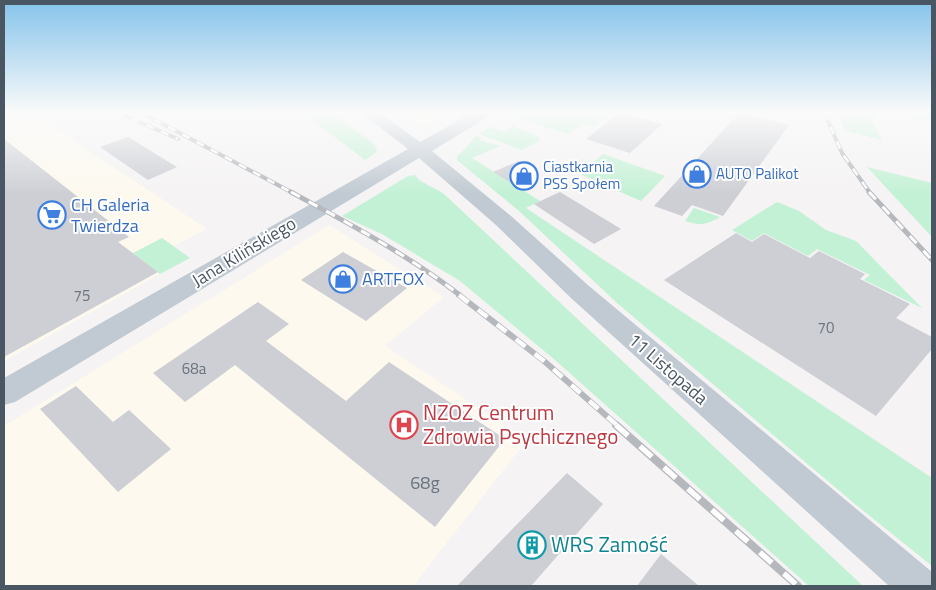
<svg xmlns="http://www.w3.org/2000/svg" width="936" height="590" font-family="'Titillium Web',sans-serif">
	<rect width="100%" height="100%" fill="#f5f3f3"/>
	<g fill="#fdf9ef">
		<path d="M4 112H31L207 229 174 246 162 238 134 253 160 274 4 361Z"/>
		<path d="M397 112H453L429 125H418Z"/>
		<path d="M329 225 444 297 385 346 527 440 413 586H4V426Z"/>
	</g>
	<g fill="#c3f1d5">
		<path d="M302 112H331L375 145 377 152 365 160Z"/>
		<path d="M515 112H613L594 127 583 123 568 134 509 115Z"/>
		<path d="M838 112H867L873 114 876 119 871 120 882 140 845 131Z"/>
		<path d="M879 112H932V123Z"/>
		<path d="M513 126 539 137V141L522 150 479 134 489 127 504 132Z"/>
		<path d="M475 136 482 138 479 140 500 146 472 158 540 201 526 208 932 478V566L855 504 617 303 519 211 457 160V156L468 146Z"/>
		<path d="M603 154 665 176 641 201 582 175V172Z"/>
		<path d="M867 167 932 183V237Z"/>
		<path d="M415 175C422 185 436 187 445 195L863 586H809L555 360 460 281 382 234 342 216 408 176Z"/>
		<path d="M777 202 799 211 826 230 856 241 922 308 864 280 870 275 817 249 808 256 764 233 752 241 732 230Z"/>
		<path d="M694 208 720 217C707 225 699 226 685 221Z"/>
		<path d="M162 238 190 258 160 274 133 253Z"/>
	</g>
	<g fill="#cdcfd5">
		<path d="M621 112 662 124 630 153 586 139Z"/>
		<path d="M740 112 789 125 723 216 692 205 682 216 654 206Z"/>
		<path d="M128 137 177 167 148 180 100 147Z"/>
		<path d="M4 139 129 237 118 242 158 272 4 357Z"/>
		<path d="M519 161 531 168 521 189 493 172Z"/>
		<path d="M560 192 621 229 594 244 534 204Z"/>
		<path d="M736 233 752 242 764 234 810 258 819 251 865 274 860 279 910 304 896 318 932 337V349L876 416 664 280Z"/>
		<path d="M343 252 407 288 366 321 301 280Z"/>
		<path d="M258 302 289 324 266 341 346 401 389 362 505 439 435 527 235 365 185 402 153 373Z"/>
		<path d="M76 386 113 422 129 410 171 449 118 492 40 409Z"/>
		<path d="M567 473 603 504 531 586H457Z"/>
		<path d="M661 554 699 586H637Z"/>
	</g>
	<g fill="none" stroke-linecap="round" stroke-linejoin="round">
		<path fill="#c1cad2" fill-rule="evenodd" d="M360 112H378L420 142 474 112H493L491 115 432 151 511 216 589 286 932 572V586H889L571 298 496 225 419 158 15 402 4 405V378L408 149Z"/>
		<g stroke="#b5b8bd" stroke-width="4">
			<g id="rail-far3">
				<path d="M117 112 178 139"/>
				<path d="M140 112 293 193"/>
				<path d="M824 112 842 153 870 193"/>
			</g>
		</g>
		<g stroke="#b5b8bd" stroke-width="5">
			<g id="rail-far2">
				<path d="M291 192C350 224 408 255 461 296"/>
				<path d="M869 192 932 260"/>
			</g>
		</g>
		<g stroke="#b5b8bd" stroke-width="6">
			<path id="rail-far1" d="M459 295 544 361 618 426"/>
		</g>
		<g stroke="#b5b8bd" stroke-width="8">
			<path id="rail" d="M616 425 798 586"/>
		</g>
		<use href="#rail-far3" stroke="#fff" stroke-width="2.5" stroke-dasharray="8" stroke-linecap="butt"/>
		<use href="#rail-far2" stroke="#fff" stroke-width="3" stroke-dasharray="10" stroke-linecap="butt"/>
		<use href="#rail-far1" stroke="#fff" stroke-width="4.5" stroke-dasharray="12" stroke-linecap="butt"/>
		<use href="#rail" stroke="#fff" stroke-width="5.5" stroke-dasharray="16" stroke-linecap="butt"/>
	</g>
	<linearGradient id="sky" x2="0" y2="1"><stop stop-color="#85c3ea"/><stop offset="0.58" stop-color="#fafafa"/><stop offset="1" stop-color="#fafafa" stop-opacity="0"/></linearGradient>
	<rect width="936" height="194" fill="url(#sky)"/>
	<defs>
		<g id="shop-ring" transform="scale(1.4375)"><circle r="9.5" fill="#fff" stroke="#3f7fe0" stroke-width="1.5"/><path d="M-5-2.5h2.3a2.7 3.5 0 0 1 5.4 0H5L5.5 6h-11ZM-1.5-2.5h3a1.5 2.3 0 0 0-3 0Z" fill="#3f7fe0"/></g>
		<g id="supermarket-ring" transform="scale(1.4375)"><circle r="9.5" fill="#fff" stroke="#3f7fe0" stroke-width="1.5"/><path d="M-6-5.5h2.5l.6 2H6L4.5 2H-2.5L-4.4-4H-6ZM-1.5 3.2a1.3 1.3 0 1 0 .1 0ZM3 3.2a1.3 1.3 0 1 0 .1 0Z" fill="#3f7fe0"/></g>
		<g id="hospital-ring" transform="scale(1.4375)"><circle r="9.5" fill="#fff" stroke="#e0444e" stroke-width="1.5"/><path d="M-5-5h3v3.5h4V-5h3V5h-3V1.5h-4V5h-3Z" fill="#e0444e"/></g>
		<g id="building-ring" transform="scale(1.4375)"><circle r="9.5" fill="#fff" stroke="#0f9aa8" stroke-width="1.5"/><path d="M-4-6H4V6H1V3H-1V6H-4ZM-2.5-4.3h1.7v1.8h-1.7ZM.8-4.3h1.7v1.8H.8ZM-2.5-1h1.7V.8h-1.7ZM.8-1h1.7V.8H.8Z" fill="#0f9aa8"/></g>
	</defs>
	<g fill-rule="evenodd">
		<use href="#shop-ring" x="697" y="174"/>
		<use href="#shop-ring" x="524" y="176"/>
		<use href="#supermarket-ring" x="52" y="215"/>
		<use href="#shop-ring" x="343" y="279"/>
		<use href="#hospital-ring" x="404" y="425"/>
		<use href="#building-ring" x="532" y="545"/>
	</g>
	<g text-anchor="middle" stroke-width="4" stroke-linejoin="round" paint-order="stroke">
		<g font-size="15" fill="#366cbe" stroke="#fff" text-anchor="start">
			<text x="543" y="172">Ciastkarnia<tspan x="543" dy="17">PSS Społem</tspan></text>
			<text x="716" y="179">AUTO Palikot</text>
		</g>
		<g font-size="15" fill="#6b747e">
			<text x="82" y="301">75</text>
			<text x="826" y="333">70</text>
			<text x="194" y="374">68a</text>
		</g>
		<g font-size="18" fill="#366cbe" stroke="#fff" text-anchor="start">
			<text x="71" y="211">CH Galeria<tspan x="71" dy="21">Twierdza</tspan></text>
			<text x="362" y="285">ARTFOX</text>
		</g>
		<g font-size="18" fill="#4a5661" stroke="#fff">
			<text transform="translate(244 252) rotate(-31)" y="6">Jana Kilińskiego</text>
			<text transform="translate(668 369) rotate(41)" y="6">11 Listopada</text>
		</g>
		<g font-size="18" fill="#6b747e">
			<text x="425" y="489">68g</text>
		</g>
		<g font-size="21" fill="#be3a42" stroke="#fff" text-anchor="start">
			<text x="423" y="420">NZOZ Centrum<tspan x="423" dy="24">Zdrowia Psychicznego</tspan></text>
		</g>
		<g font-size="21" fill="#0d838f" stroke="#fff" text-anchor="start">
			<text x="551" y="552">WRS Zamość</text>
		</g>
	</g>
	<rect width="936" height="590" fill="none" stroke="#4a5661" stroke-width="10"/>
</svg>
